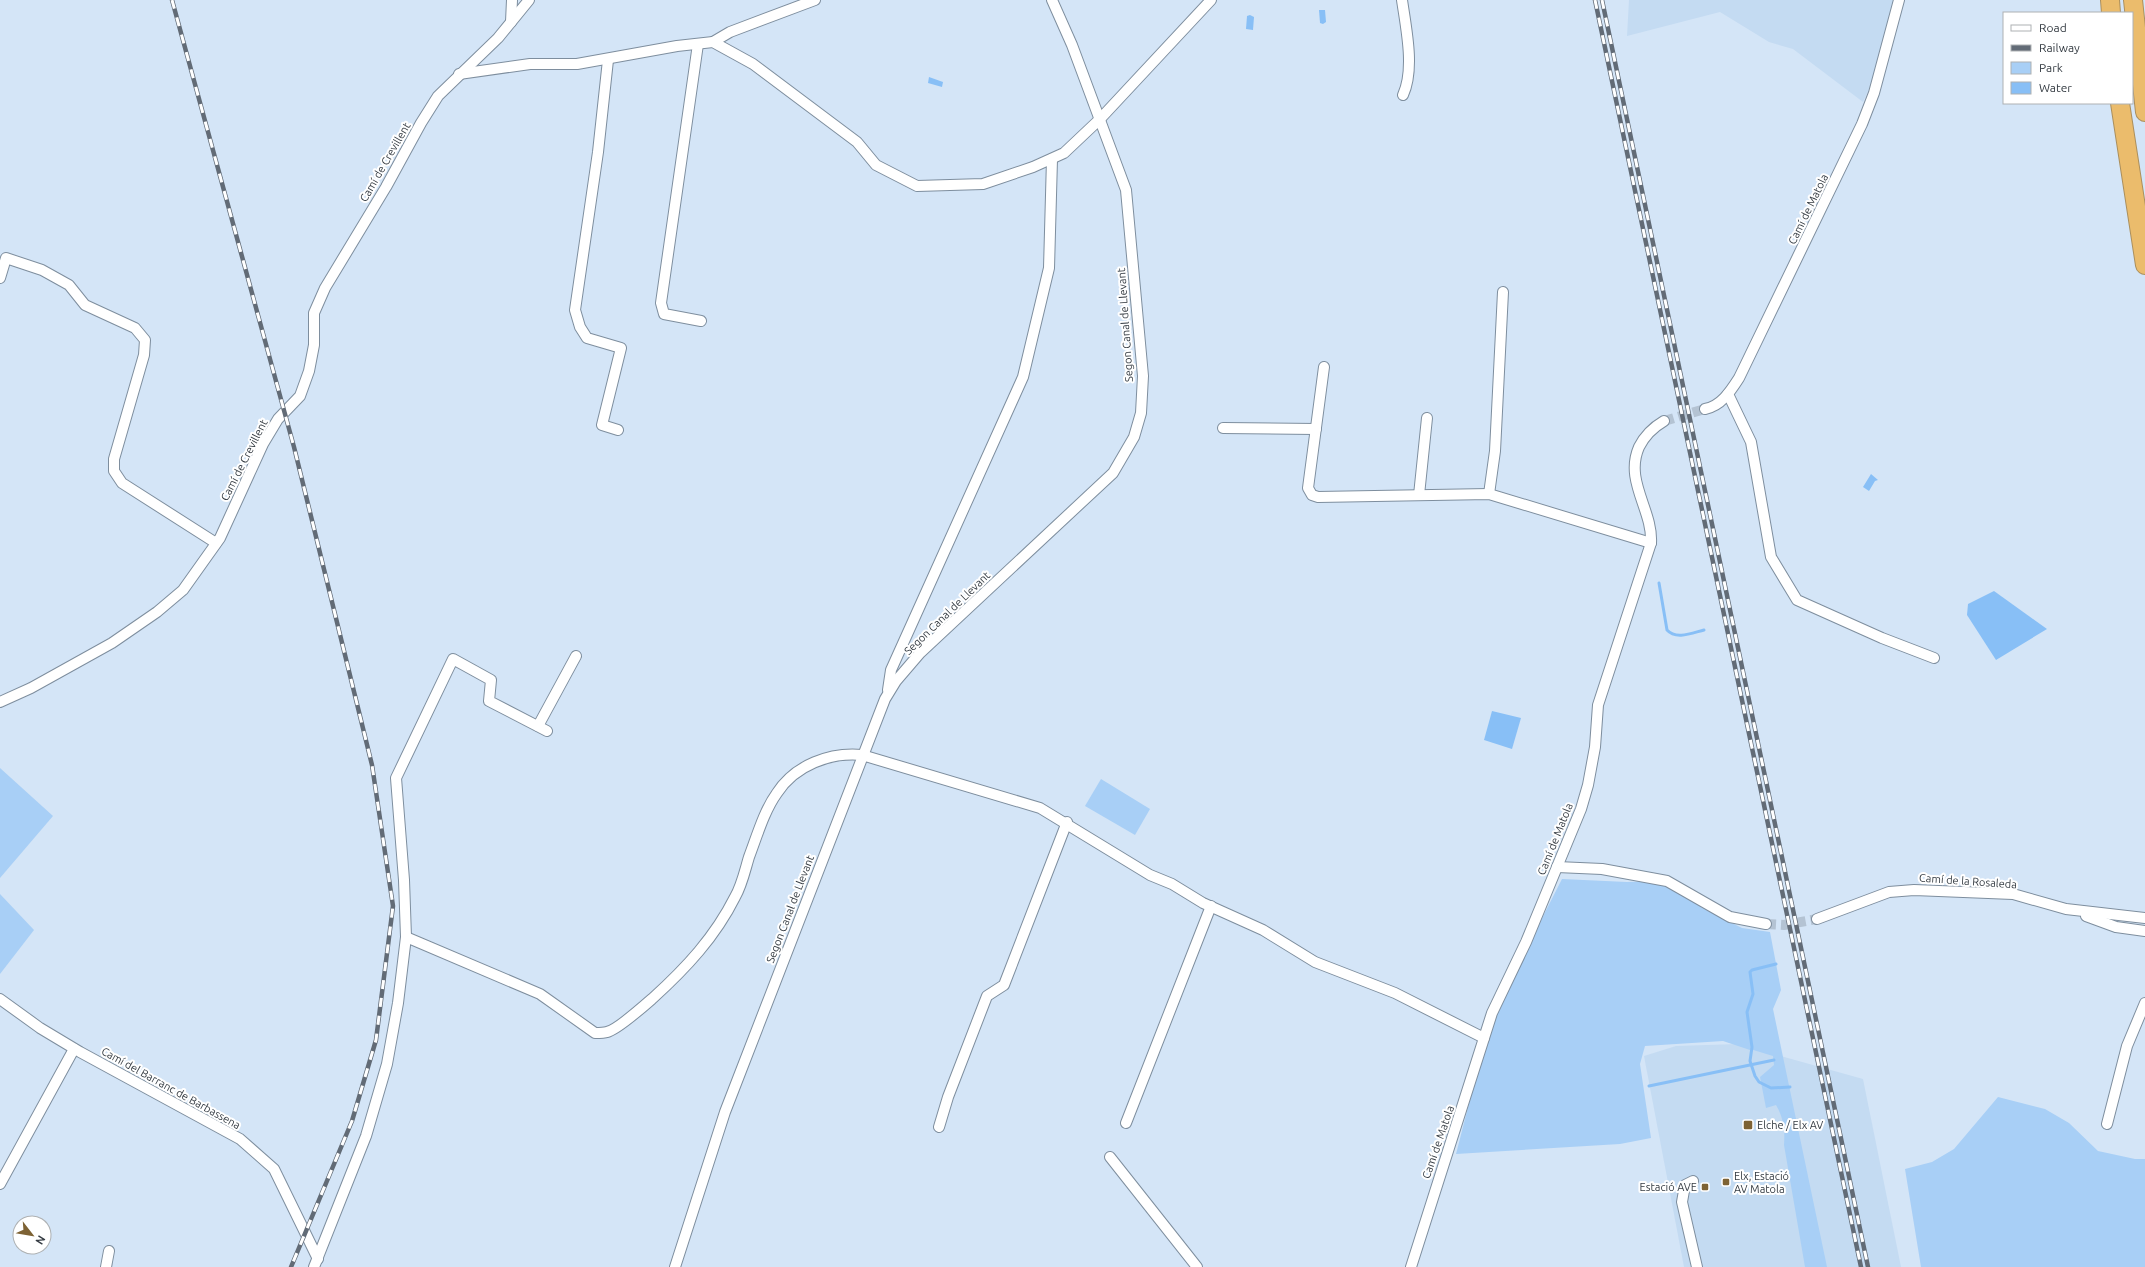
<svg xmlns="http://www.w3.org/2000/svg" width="2145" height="1267" font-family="Ubuntu,sans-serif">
	<rect width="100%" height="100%" fill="#d4e5f7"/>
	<g fill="#c4dbf2">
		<path d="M1629 0H1893L1872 82 1863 102 1793 49 1769 42 1720 12 1627 36Z"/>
		<path d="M1738 1044 1863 1079 1901 1267H1684L1644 1056 1676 1046Z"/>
	</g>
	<g fill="#a8cff6">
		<path d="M0 768 53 816 0 878Z"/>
		<path d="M1101 779 1150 809 1135 835 1085 806Z"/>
		<path d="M1562 879 1627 882 1667 881 1702 908 1742 928 1770 932 1781 990 1773 1009 1827 1267H1805L1784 1145C1785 1130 1784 1119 1776 1105L1766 1108 1760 1077 1774 1065 1773 1056 1750 1049V1050L1723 1041 1645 1046 1640 1064 1651 1138 1620 1144 1456 1154 1491 1018Z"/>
		<path d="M0 894 34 930 0 974Z"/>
		<path d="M1998 1097 2045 1109 2069 1123 2098 1151 2135 1159H2145V1267H1921L1905 1169 1932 1162 1954 1149Z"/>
	</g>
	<g fill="#88bff6">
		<path d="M1319 10H1325L1326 22 1323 24 1320 23Z"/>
		<path d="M1250 15 1254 17 1253 30 1246 29 1247 16Z"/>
		<path d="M929 77 943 82 942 87 928 83Z"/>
		<path d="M1871 474 1878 480 1875 481 1869 491 1863 487Z"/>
		<path d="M1994 591 2047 629 1996 660 1967 615 1968 604Z"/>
		<path d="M1492 711 1521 718 1512 749 1484 740Z"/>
	</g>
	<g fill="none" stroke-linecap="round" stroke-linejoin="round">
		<g stroke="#88bff6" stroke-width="3">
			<path d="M1659 583 1667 630C1676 640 1692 633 1704 630"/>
			<path d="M1776 964 1752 970 1750 972 1753 994 1747 1012 1752 1047 1750 1061 1755 1076 1759 1082 1771 1088 1790 1087"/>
			<path d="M1649 1086 1774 1060"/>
		</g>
		<g stroke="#b4c3d3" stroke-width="10" stroke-dasharray="10 5" stroke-linecap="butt">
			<path d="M1664 421 1705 409"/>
			<path d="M1766 924 1784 925 1817 919"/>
		</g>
		<g stroke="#7e8e9e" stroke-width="12">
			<g id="street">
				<path d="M1402 0C1406 28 1415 69 1403 95"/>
				<path d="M511 22 512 0"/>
				<path d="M713 42 730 32 815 0"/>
				<path d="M698 44 661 303 664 314 701 321"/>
				<path d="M608 60 598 152 575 310 580 327 587 338 621 348 602 425 618 430"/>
				<path d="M459 74 530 64H577L677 46 713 42 753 64 857 142 876 165 917 186 983 184 1033 167 1064 153 1100 119 1211 0"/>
				<path d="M0 278 6 258 42 270 69 285 85 305 135 328 145 340 144 355 114 459V471L122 483 216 543"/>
				<path d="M1324 367 1308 488 1312 495 1318 497 1489 494 1651 543"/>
				<path d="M1728 394 1751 442 1771 557 1797 600 1882 638 1934 658"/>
				<path d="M1705 409C1721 406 1730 392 1739 378L1862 124 1874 93 1899 0"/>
				<path d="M1223 428 1316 429"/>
				<path d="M1489 494 1495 451 1503 292"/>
				<path d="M1419 495 1427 418"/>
				<path d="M888 690 891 670 1023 377 1049 268 1052 159"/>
				<path d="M0 702 31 688 112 643 157 612 183 590 220 538 263 444 278 419 300 396 309 371 314 345V313L325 288 386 187 421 123 438 96 498 38 529 0"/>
				<path d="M538 726 576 656"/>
				<path d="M1557 867 1602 869 1667 881 1730 917 1766 924"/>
				<path d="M2086 916 2116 927 2145 931"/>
				<path d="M1817 919 1889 892 1914 890 2013 894 2066 909 2145 918"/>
				<path d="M406 937 540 994 595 1033C599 1033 604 1033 607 1032 617 1030 645 1005 653 998 686 968 715 937 735 897 742 885 745 870 749 857 757 836 764 811 777 793 795 765 830 752 862 755L1040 808 1150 875 1172 884 1203 903 1263 930 1315 962 1395 993 1484 1038"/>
				<path d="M0 999 40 1028 80 1052 240 1139 274 1169 318 1259"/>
				<path d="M1126 1123 1211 906"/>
				<path d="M2107 1124 2127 1046 2145 1003"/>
				<path d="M939 1127 948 1097 987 996 1004 985 1067 822"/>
				<path d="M1110 1157 1197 1267"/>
				<path d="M1693 1181 1685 1185 1682 1202 1697 1267"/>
				<path d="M0 1184 74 1049"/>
				<path d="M106 1267 109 1251"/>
				<path d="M314 1267 366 1136 387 1064 398 1003 406 937 404 880 396 778 453 659 491 680 489 701 547 731"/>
				<path d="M675 1267 725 1112 885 699 896 681 920 653 1113 473 1134 437 1141 413 1143 376 1126 190 1072 45 1052 0"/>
				<path d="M1411 1267 1492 1013 1526 942 1581 809 1588 785 1595 747 1598 705 1651 543C1653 510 1624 481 1639 447 1645 435 1652 428 1664 421"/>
			</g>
		</g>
		<g stroke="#ab8f5d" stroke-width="20">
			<g id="highway">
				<path d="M2110 0 2111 13"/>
				<path d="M2133 0 2145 112"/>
				<path d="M2120 103 2145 265"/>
			</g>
		</g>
		<use href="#street" stroke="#fff" stroke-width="10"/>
		<use href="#highway" stroke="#ebbc6c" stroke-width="18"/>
		<g stroke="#626b76" stroke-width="4.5">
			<g id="rail">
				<path d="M172 0 294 447 372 765 393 906 376 1040 352 1121 291 1267"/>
				<path d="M1595 0 1861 1267"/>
				<path d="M1602 0 1868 1267"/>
			</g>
		</g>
		<use href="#rail" stroke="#fff" stroke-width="3" stroke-dasharray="9" stroke-linecap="butt"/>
	</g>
	<g fill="#7d6234" stroke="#fff" stroke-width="1.5">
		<rect x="1743" y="1120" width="10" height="10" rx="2"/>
		<rect x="1722" y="1178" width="8" height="8" rx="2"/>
		<rect x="1701" y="1183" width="8" height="8" rx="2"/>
	</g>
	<g text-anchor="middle" stroke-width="4" stroke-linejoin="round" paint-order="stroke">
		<g font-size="11" fill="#343b42" stroke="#fff">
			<text transform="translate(385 162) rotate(-60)" y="4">Camí de Crevillent</text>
			<text transform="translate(1808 209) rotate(-64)" y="4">Camí de Matola</text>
			<text transform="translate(1125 325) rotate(-94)" y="4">Segon Canal de Llevant</text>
			<text transform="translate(244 460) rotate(-63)" y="4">Camí de Crevillent</text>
			<text transform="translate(947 613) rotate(-44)" y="4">Segon Canal de Llevant</text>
			<text transform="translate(1555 839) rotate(-68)" y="4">Camí de Matola</text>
			<text transform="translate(1968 881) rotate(4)" y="4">Camí de la Rosaleda</text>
			<text transform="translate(790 909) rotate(-69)" y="4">Segon Canal de Llevant</text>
			<text transform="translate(171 1088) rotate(29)" y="4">Camí del Barranc de Barbassena</text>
			<text transform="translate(1438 1142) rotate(-71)" y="4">Camí de Matola</text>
		</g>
		<g font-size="11" fill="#343b42" stroke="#fff" text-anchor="start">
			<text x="1757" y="1129">Elche / Elx AV</text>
			<text x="1734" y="1180">Elx, Estació<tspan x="1734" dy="13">AV Matola</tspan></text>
			<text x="1697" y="1191" text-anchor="end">Estació AVE</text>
		</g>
	</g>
	<rect x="2003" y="12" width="130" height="92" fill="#ffffff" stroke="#aeb1b3"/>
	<rect x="2011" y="25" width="20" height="6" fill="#ffffff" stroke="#aeb1b3"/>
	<text x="2039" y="32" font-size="12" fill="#343b42">Road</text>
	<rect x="2011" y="45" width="20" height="6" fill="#626b76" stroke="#aeb1b3"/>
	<text x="2039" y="52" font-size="12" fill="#343b42">Railway</text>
	<rect x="2011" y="62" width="20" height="12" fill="#a8cff6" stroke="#aeb1b3"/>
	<text x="2039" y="72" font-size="12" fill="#343b42">Park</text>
	<rect x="2011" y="82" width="20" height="12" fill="#88bff6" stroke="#aeb1b3"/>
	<text x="2039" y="92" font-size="12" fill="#343b42">Water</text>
	<g transform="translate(32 1235) rotate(121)"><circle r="19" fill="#ffffff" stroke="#aeb1b3"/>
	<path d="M0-3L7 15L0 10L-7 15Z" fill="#7d6234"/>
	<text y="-6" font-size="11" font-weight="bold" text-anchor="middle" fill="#343b42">N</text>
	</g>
</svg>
